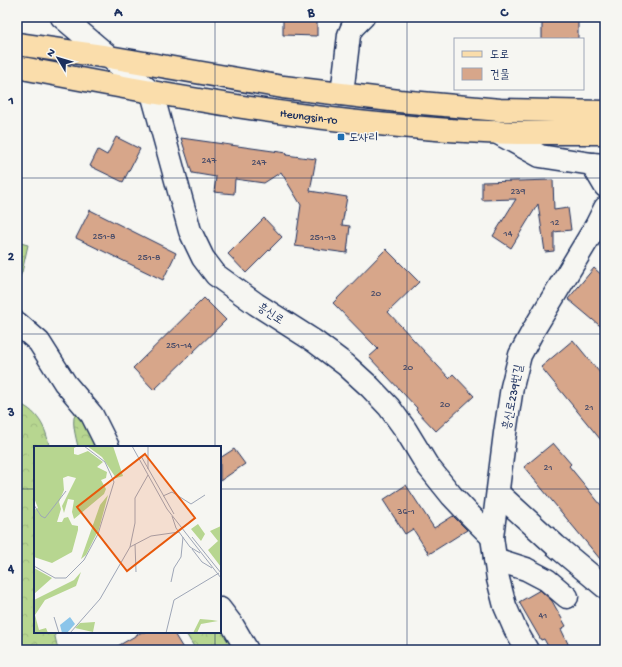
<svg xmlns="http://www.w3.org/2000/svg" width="622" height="667" font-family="'Gochi Hand','Poor Story',sans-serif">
	<defs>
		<pattern id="forest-crowns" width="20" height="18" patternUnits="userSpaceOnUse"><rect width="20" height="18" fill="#b7d690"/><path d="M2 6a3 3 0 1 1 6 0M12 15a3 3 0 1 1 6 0" fill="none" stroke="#9db87f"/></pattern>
	</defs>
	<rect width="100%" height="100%" fill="#f6f6f2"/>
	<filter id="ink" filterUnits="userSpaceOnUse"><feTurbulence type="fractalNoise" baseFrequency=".025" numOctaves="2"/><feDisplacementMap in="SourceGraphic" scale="8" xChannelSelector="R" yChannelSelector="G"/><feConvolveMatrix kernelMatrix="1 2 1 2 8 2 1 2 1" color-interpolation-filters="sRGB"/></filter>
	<g filter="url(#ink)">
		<g fill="url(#forest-crowns)" stroke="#698277">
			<path d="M17 242 28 245 22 272 17 284Z"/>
			<path d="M17 403C36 409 47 428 49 447H35V632H54L58 650H17Z"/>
			<path d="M77 410 103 447H78C76 437 70 419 77 410Z"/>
			<path d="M220 618 241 650H196L185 632H220Z"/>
		</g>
		<g fill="#d7a68a" stroke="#1b2f5e">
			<path d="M283 17H317V36L283 35Z"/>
			<rect x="542" y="17" width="36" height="22"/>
			<path d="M116 137 140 149 123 182 90 166 98 150 107 155Z"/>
			<path d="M181 138 287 153 286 155 316 159 310 191 347 197 342 225 350 226 347 253 295 246 301 205 281 172 264 183 235 179 234 194 214 192 216 177 192 173Z"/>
			<path d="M553 180 554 210 568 208 571 230 554 232V251L545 252 538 204 511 248 493 236 516 199 482 200V182Z"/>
			<path d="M90 210 176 253 163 280 76 238Z"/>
			<path d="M264 218 282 237 246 273 228 254Z"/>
			<path d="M386 249 419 282 388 312 449 378 453 374 474 396 436 431 416 410 417 408 369 357 378 349 333 303Z"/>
			<path d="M594 268 605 278V330L568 299Z"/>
			<path d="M204 298 226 320 154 390 133 368Z"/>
			<path d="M573 340 605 379V445L541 367Z"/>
			<path d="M553 443 571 464 569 466 605 510V565L524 467Z"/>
			<path d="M234 449 245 464 220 481V458Z"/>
			<path d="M406 485 434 528 453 516 467 530 429 554 413 529 405 534 383 500Z"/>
			<path d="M540 590 552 601 566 626 561 629 571 650H550L544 639 541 640 519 602Z"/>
			<path d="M142 632H173L184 650H111Z"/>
		</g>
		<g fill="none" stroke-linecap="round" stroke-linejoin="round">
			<g stroke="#1b2f5e" stroke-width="25">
				<g id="minor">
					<path d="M62 17 152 93 190 231 203 258 216 275 256 304 314 341 346 365 370 387 389 407 405 429 427 465 452 496 469 514 492 537"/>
					<path d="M342 94 349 35 352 28 363 17"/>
					<path d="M496 132 540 156 592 164 605 165"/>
					<path d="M592 164 605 186"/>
					<path d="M17 323 39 342 65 383 92 415 108 447"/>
					<path d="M498 493 556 546 605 587"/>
					<path d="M495 559 526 569 547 580 567 597"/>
					<path d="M220 609 233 626 247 650"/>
					<path d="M527 650 515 629 505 606 498 579 492 537 505 433 512 387 520 355 534 329 596 226 605 208"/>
				</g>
			</g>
			<g stroke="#1b2f5e" stroke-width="25">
				<g id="major">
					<path d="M17 44 109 57 283 87 399 101 500 110 605 112"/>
					<path id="s1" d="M17 67C156 94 295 119 436 129 492 134 549 133 605 133"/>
				</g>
			</g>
			<use href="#minor" stroke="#f6f6f2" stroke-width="22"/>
			<use href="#major" stroke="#faddab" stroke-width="22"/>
		</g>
	</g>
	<path fill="none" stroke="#1b2f5e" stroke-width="1" stroke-opacity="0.55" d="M215 17V447M407 17V650M17 178H605M17 334H605M17 489H35M220 489H605M215 632V650"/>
	<rect fill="#1f6fb2" stroke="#f6f6f2" stroke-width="1.5" x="337" y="133" width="8" height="8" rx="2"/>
	<g text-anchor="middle" stroke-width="3" stroke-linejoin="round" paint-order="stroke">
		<g font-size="10" fill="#4a4d69">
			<text x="209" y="163">247</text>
			<text x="259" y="165">247</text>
			<text x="518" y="194">239</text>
			<text x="555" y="225">12</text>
			<text x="508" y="236">14</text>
			<text x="104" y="239">251-8</text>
			<text x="323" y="240">251-13</text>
			<text x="149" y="260">251-8</text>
			<text x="376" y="296">20</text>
			<text x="179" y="348">251-14</text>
			<text x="408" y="370">20</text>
			<text x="445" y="407">20</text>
			<text x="589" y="410">21</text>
			<text x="548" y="470">21</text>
			<text x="406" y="514">36-1</text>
			<text x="543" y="618">41</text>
		</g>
		<g font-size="12" fill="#1b2f5e" stroke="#f6f6f2">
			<text dy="4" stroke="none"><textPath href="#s1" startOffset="296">Heungsin-ro</textPath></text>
			<text transform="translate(271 313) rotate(33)" y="4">흥신로</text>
			<text transform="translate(512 397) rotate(-79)" y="4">흥신로239번길</text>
		</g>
		<g font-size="12" fill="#1b2f5e" stroke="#f6f6f2" text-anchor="start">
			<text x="349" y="141">도사리</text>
		</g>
	</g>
	<g transform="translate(34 446)">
		<rect width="187" height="187" fill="#f6f6f2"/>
		<path d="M61 176 59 186 41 182 46 177Z" fill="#b7d690"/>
		<path d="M0 0H44L40 2V8L44 9 54 5 69 16 63 21 73 26 72 32 67 34 72 43 70 48 40 73 38 66 40 54 34 53 30 67 28 60 42 32 34 30 29 32 30 44 25 56 27 63 23 76H28L30 72 34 71 38 79 44 80V84L38 106 18 117 0 111V64L4 62 0 52ZM53 0H79L89 30 82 32 68 11ZM74 49 65 83 52 109 47 113 66 59ZM164 78 171 88 167 95 157 83ZM187 80V121L174 104 184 95 176 85ZM47 126 42 140 11 154 1 169 5 184 12 182 14 187H0V154L40 134ZM166 173 178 174 184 175 167 178 163 187H159Z" fill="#b7d690"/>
		<path d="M0 122 18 132 0 148Z" fill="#b7d690"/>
		<path d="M36 171 41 178 33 187H28L26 179Z" fill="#8bc5ea"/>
		<path fill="none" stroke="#9ea6b7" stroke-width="1" d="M98 0 133 63 187 132M114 0V23M107 10 140 68M129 50 138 46 157 58 171 49M0 59 7 70 11 72 32 45M138 70 142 82 156 101 166 107M158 91 187 127M101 98 102 126M96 101 101 77V52L114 29M158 103 168 116 178 122M0 120 21 132H32L50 114 64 88 80 36 71 16 50 0M137 136 140 122 147 111 149 91M20 171 25 187M36 187 66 153 96 101 117 90 145 86M132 187 140 154 185 127"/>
		<path fill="#e8590c" fill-opacity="0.15" stroke="#e8590c" stroke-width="2" d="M111 8 161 72 93 125 43 61Z"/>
		<rect width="187" height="187" fill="none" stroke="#1b2f5e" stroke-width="2"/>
	</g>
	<rect width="622" height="667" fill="none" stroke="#f6f6f2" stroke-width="44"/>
	<rect x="454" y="38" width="130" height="52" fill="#f6f6f2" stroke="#9ea6b7"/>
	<rect x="462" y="51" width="20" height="6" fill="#faddab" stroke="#9ea6b7"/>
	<text x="490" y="58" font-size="12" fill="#1b2f5e">도로</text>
	<rect x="462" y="68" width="20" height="12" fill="#d7a68a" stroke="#9ea6b7"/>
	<text x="490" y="78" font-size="12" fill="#1b2f5e">건물</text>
	<g transform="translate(58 58) rotate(308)" stroke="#f6f6f2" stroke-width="3" paint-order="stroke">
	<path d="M0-3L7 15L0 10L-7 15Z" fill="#1b2f5e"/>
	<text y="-6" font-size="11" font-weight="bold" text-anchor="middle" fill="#1b2f5e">N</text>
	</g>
	<rect x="22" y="22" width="578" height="623" fill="none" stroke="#1b2f5e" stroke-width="1.5"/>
	<g font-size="13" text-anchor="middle" font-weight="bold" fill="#1b2f5e">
		<text x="118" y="16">A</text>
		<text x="311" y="16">B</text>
		<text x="504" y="16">C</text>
		<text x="11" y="104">1</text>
		<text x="11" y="260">2</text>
		<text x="11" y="416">3</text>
		<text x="11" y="572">4</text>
	</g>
</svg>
